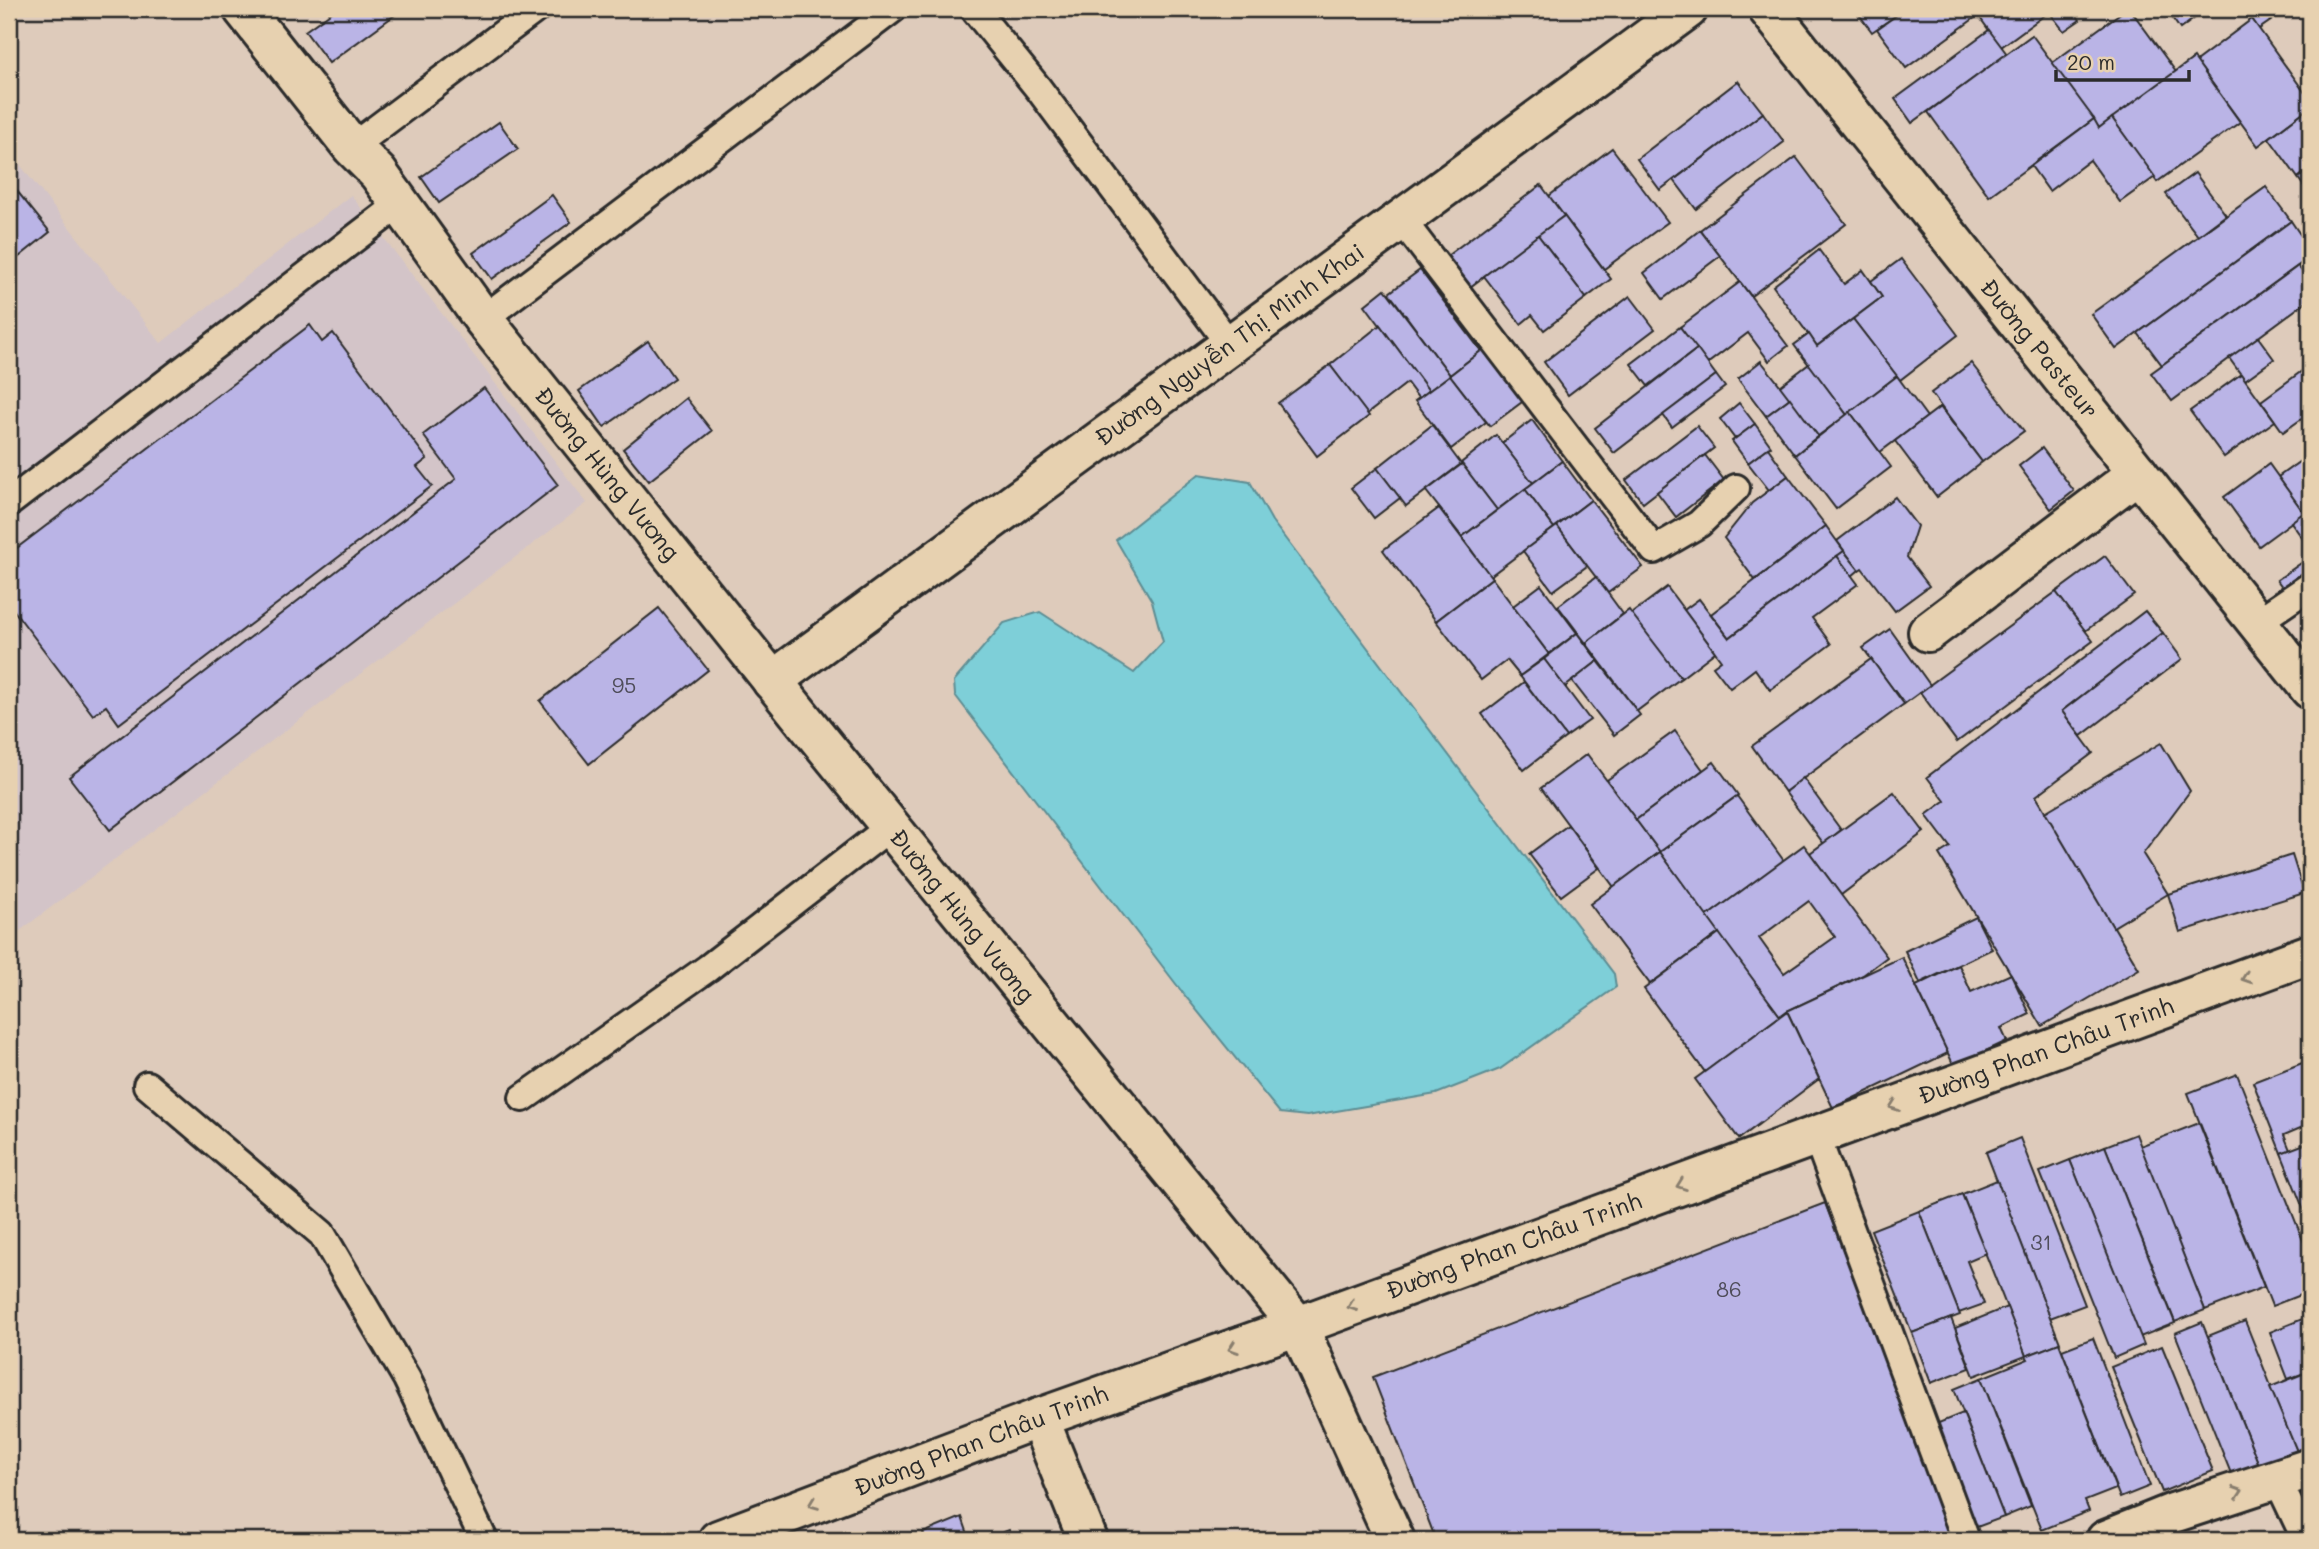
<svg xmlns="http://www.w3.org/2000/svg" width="2319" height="1549" font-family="Mali,sans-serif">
	<rect width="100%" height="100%" fill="#decbbb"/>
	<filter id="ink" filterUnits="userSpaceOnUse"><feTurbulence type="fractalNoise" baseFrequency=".0143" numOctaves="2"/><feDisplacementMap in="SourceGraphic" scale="14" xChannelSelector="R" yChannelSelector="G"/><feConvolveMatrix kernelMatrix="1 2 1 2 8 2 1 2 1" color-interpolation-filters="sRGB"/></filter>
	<g filter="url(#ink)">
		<path fill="#d3c4c8" d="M9 151 161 343 351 195 587 503 9 939Z"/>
		<path fill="#7ecfd8" stroke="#5d8d93" stroke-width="2" d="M1199 474 1250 482 1272 521 1614 974 1616 987 1500 1069 1436 1094 1307 1116 1280 1113 1186 997 955 695 954 681 1004 623 1040 612 1134 673 1163 642 1152 601 1116 540Z"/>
		<g fill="#bab4e6" stroke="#2b2b2b" stroke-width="2" fill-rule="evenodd">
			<path d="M336 9H403L329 63 305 31Z"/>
			<path d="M1855 9H1898L1901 12 1872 32Z"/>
			<path d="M1898 9H1987L1906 68 1877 29 1901 12Z"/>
			<path d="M1987 9H2072L2080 20 2064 31 2049 12 2001 47 1978 15Z"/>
			<path d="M2126 9H2130L2176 72 2099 128 2052 63Z"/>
			<path d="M2166 9H2207L2180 29Z"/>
			<path d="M2245 9H2288L2259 29Z"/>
			<path d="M2252 19 2310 100V107L2258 146 2196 61Z"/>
			<path d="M1989 30 2007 54 1912 123 1895 99Z"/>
			<path d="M2032 35 2094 119 1989 196 1928 112Z"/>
			<path d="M2194 58 2240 122 2157 182 2112 118Z"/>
			<path d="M1738 81 1763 113 1660 190 1637 159Z"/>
			<path d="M2310 107V169L2298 178 2269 138Z"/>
			<path d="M1763 113 1784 142 1696 209 1674 180Z"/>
			<path d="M2112 118 2155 177 2120 202 2090 160 2049 191 2031 166 2094 119 2099 128Z"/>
			<path d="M499 122 518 149 439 203 421 177Z"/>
			<path d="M1612 148 1668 222 1604 269 1549 196Z"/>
			<path d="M1796 157 1846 224 1751 296 1700 230Z"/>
			<path d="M2310 169V195L2298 178Z"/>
			<path d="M2195 173 2226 215 2198 236 2166 194Z"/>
			<path d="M9 181 50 232 9 265Z"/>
			<path d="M1541 185 1564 216 1470 287 1447 256Z"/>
			<path d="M2266 187 2291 221 2116 349 2091 314Z"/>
			<path d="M552 195 571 222 492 279 473 253Z"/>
			<path d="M1564 216 1611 279 1586 298 1538 235Z"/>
			<path d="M2291 221 2310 249V257L2162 365 2138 333Z"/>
			<path d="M1700 230 1720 256 1663 299 1644 273Z"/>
			<path d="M1538 235 1586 298 1544 330 1532 315 1521 324 1484 276Z"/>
			<path d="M1819 250 1844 284 1863 270 1882 297 1817 346 1773 286Z"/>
			<path d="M1901 259 1958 335 1900 380 1853 319 1882 297 1871 281Z"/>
			<path d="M2298 266 2310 283V299L2172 401 2151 373Z"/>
			<path d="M1420 270 1481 351 1450 375 1389 293Z"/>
			<path d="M1740 282 1788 346 1769 361 1748 333 1707 364 1680 327Z"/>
			<path d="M1385 289 1450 375 1429 391 1365 305Z"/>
			<path d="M1630 296 1655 329 1568 395 1544 362Z"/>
			<path d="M1853 319 1897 376 1847 415 1794 345 1809 334 1817 346Z"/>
			<path d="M310 325 322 342 333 333 427 459 417 467 432 486 119 724 106 706 93 715 9 604V554Z"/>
			<path d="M1380 325 1429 391 1419 399 1407 383 1367 414 1330 365Z"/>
			<path d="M1680 327 1697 349 1648 386 1631 364Z"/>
			<path d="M2258 337 2274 359 2245 380 2229 358Z"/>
			<path d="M648 341 674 378 604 427 579 391Z"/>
			<path d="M1486 347 1526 399 1490 426 1450 375Z"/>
			<path d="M1697 349 1716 375 1614 453 1595 428Z"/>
			<path d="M1761 361 1790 398 1766 416 1738 379Z"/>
			<path d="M1971 363 2024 431 1982 462 1931 393Z"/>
			<path d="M1809 364 1847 415 1818 436 1780 386Z"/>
			<path d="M1330 365 1369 416 1317 456 1278 403Z"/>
			<path d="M2310 365V413L2283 432 2261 401Z"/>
			<path d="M2241 374 2275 421 2224 457 2190 411Z"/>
			<path d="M1450 375 1486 422 1451 449 1415 401Z"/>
			<path d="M1716 375 1725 387 1672 427 1663 415Z"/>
			<path d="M1897 376 1927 417 1880 452 1850 412Z"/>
			<path d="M484 388 558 485 110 830 69 777 456 479 423 435Z"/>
			<path d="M686 398 712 431 649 481 623 449Z"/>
			<path d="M1790 398 1818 436 1795 455 1766 416Z"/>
			<path d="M1739 403 1755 424 1735 439 1720 419Z"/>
			<path d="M1940 407 1982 462 1937 497 1895 441Z"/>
			<path d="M1850 412 1891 467 1836 509 1795 455Z"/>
			<path d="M1532 420 1562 461 1533 483 1502 443Z"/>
			<path d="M1755 424 1771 446 1748 463 1732 441Z"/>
			<path d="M1432 425 1461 464 1406 506 1377 468Z"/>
			<path d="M1697 426 1714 448 1643 503 1626 480Z"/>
			<path d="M1496 435 1533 483 1497 510 1461 463Z"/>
			<path d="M1768 448 1788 476 1769 490 1748 463Z"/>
			<path d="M2042 448 2074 491 2051 509 2019 466Z"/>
			<path d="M2310 454V508L2304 513 2278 477Z"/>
			<path d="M1705 455 1724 480 1676 517 1657 492Z"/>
			<path d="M1562 461 1591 500 1554 528 1525 489Z"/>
			<path d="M1462 464 1497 510 1462 537 1426 491Z"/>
			<path d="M2269 464 2304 513 2259 546 2224 497Z"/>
			<path d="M1377 468 1400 498 1374 518 1351 488Z"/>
			<path d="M1788 476 1826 526 1755 580 1724 538 1752 503Z"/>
			<path d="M1525 489 1554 528 1490 576 1462 537Z"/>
			<path d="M1895 497 1917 526 1907 557 1929 586 1895 611 1862 568 1859 570 1837 541Z"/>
			<path d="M1591 500 1643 567 1608 593 1557 526Z"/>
			<path d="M1439 508 1492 578 1436 621 1383 550Z"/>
			<path d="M2310 508V549L2291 522Z"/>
			<path d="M1557 526 1587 566 1553 591 1523 551Z"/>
			<path d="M1826 526 1844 551 1729 638 1711 614Z"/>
			<path d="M1844 551 1859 570 1852 576 1837 556Z"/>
			<path d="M1837 556 1858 584 1812 618 1831 644 1770 690 1755 669 1730 688 1713 666 1721 660 1684 610 1699 599 1729 638Z"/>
			<path d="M2105 556 2134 595 2085 631 2056 592Z"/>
			<path d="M2307 559 2310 564V587L2292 600 2277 580Z"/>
			<path d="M1596 577 1623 614 1586 643 1558 606Z"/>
			<path d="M1492 578 1549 654 1520 676 1507 660 1481 680 1436 621Z"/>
			<path d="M1541 585 1577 633 1549 654 1513 606Z"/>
			<path d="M1667 587 1715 652 1681 678 1631 614Z"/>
			<path d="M2056 592 2093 641 1957 742 1920 692Z"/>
			<path d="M659 608 708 670 589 764 540 701Z"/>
			<path d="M1629 610 1681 678 1637 711 1586 643Z"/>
			<path d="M2145 611 2163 633 2062 711 2093 753 2036 796 2139 969 2042 1026 1939 854 1950 847 1926 815 1945 801 1927 777Z"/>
			<path d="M1890 629 1930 685 1904 704 1863 648Z"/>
			<path d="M1577 633 1598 661 1565 687 1544 659Z"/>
			<path d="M2163 633 2182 659 2081 736 2062 711Z"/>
			<path d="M1544 659 1590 720 1566 737 1520 676Z"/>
			<path d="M1871 659 1904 704 1785 792 1752 746Z"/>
			<path d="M1598 661 1640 715 1614 735 1572 681Z"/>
			<path d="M1524 682 1566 737 1524 770 1482 714Z"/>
			<path d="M1675 731 1703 770 1636 820 1607 780Z"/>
			<path d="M2161 743 2190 791 2143 854 2168 894 2113 927 2045 812Z"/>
			<path d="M1587 754 1660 852 1614 887 1541 788Z"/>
			<path d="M1714 762 1738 795 1660 852 1636 820Z"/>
			<path d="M1803 778 1841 830 1824 844 1785 792Z"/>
			<path d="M1894 792 1924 832 1841 895 1810 853Z"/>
			<path d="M1737 796 1784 861 1706 917 1660 852Z"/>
			<path d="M1568 825 1599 868 1561 896 1529 854Z"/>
			<path d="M1804 845 1887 957 1863 975 1787 1011 1780 1016 1706 917ZM1809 901 1835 937 1784 973 1759 938Z"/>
			<path d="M1660 852 1719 933 1650 984 1590 904Z"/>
			<path d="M2292 855 2304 893 2180 932 2168 894Z"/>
			<path d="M1976 917 1992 949 1920 983 1905 951Z"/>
			<path d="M1719 933 1780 1016 1705 1072 1644 989Z"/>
			<path d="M1902 957 1948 1053 1833 1108 1787 1011Z"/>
			<path d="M1959 965 1971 992 2011 974 2030 1014 2001 1028 2007 1041 1954 1066 1916 986Z"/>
			<path d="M1787 1011 1819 1079 1739 1139 1695 1079Z"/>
			<path d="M2310 1060V1124L2284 1135 2290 1150 2281 1153 2253 1082Z"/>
			<path d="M2237 1074 2310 1258V1291L2272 1306 2188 1093Z"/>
			<path d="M2199 1123 2264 1287 2205 1310 2140 1146Z"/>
			<path d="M2136 1134 2205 1310 2175 1322 2105 1146Z"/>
			<path d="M2020 1138 2085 1305 2050 1318 1986 1152Z"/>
			<path d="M2310 1142V1211L2305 1213 2281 1153Z"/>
			<path d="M2105 1146 2175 1323 2140 1337 2070 1160Z"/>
			<path d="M2070 1160 2144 1345 2114 1358 2040 1172Z"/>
			<path d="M1997 1180 2060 1343 2026 1356 1962 1194Z"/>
			<path d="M1962 1194 1986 1253 1967 1261 1984 1304 1959 1313 1919 1211Z"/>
			<path d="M1825 1203 1955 1540H1436L1373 1377Z"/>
			<path d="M1919 1211 1960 1315 1912 1333 1871 1230Z"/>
			<path d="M2007 1307 2026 1356 1974 1376 1955 1328Z"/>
			<path d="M2310 1316V1371L2288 1379 2270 1332Z"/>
			<path d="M1951 1318 1970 1368 1931 1383 1912 1333Z"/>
			<path d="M2245 1321 2299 1456 2261 1470 2208 1336Z"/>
			<path d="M2202 1322 2261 1470 2234 1481 2175 1333Z"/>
			<path d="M2093 1338 2150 1486 2120 1498 2062 1350Z"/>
			<path d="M2059 1343 2116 1489 2085 1501 2089 1511 2042 1530 1981 1378 2028 1359 2026 1356Z"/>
			<path d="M2162 1346 2213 1471 2162 1492 2111 1367Z"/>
			<path d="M2310 1371V1451L2299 1456 2270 1387Z"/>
			<path d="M1981 1378 2031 1506 2004 1517 1954 1389Z"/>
			<path d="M1963 1413 2004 1517 1977 1527 1936 1424Z"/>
			<path d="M962 1517 970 1540H926L923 1533Z"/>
			<path d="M1009 1530 1013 1540H983Z"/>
		</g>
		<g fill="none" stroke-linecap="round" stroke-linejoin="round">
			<g stroke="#2b2b2b" stroke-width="32">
				<g id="service">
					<path d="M974 9 1038 88 1230 345"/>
					<path d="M352 147 536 9"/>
					<path d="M1401 219 1654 550 1699 524 1736 488"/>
					<path d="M483 319 893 9"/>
					<path d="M9 503 401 203"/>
					<path d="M2257 622 2310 586"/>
					<path d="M147 1085 322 1234 407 1379 484 1540"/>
					<path d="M523 1098 708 968 890 827"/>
					<path d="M1816 1135 1966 1540"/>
					<path d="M2277 1479 2306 1540"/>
				</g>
			</g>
			<g stroke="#2b2b2b" stroke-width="44">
				<g id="minor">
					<path d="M1768 9 2310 689"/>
					<path d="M1928 632 2138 473"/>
					<path d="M772 681 1688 9"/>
					<path d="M1039 1418 1088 1540"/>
				</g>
			</g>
			<g stroke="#2b2b2b" stroke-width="44">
				<g id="tertiary">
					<path d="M243 9 352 147 378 173 483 319 811 729 1298 1326 1395 1540"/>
					<path d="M718 1540 1039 1418 1298 1326 2310 954"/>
					<path d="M2106 1540 2173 1513 2310 1468"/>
				</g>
			</g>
			<use href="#service" stroke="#e7d1b0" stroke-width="26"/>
			<use href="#minor" stroke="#e7d1b0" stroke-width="38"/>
			<use href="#tertiary" stroke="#e7d1b0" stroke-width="38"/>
		</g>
		<defs><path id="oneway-chevron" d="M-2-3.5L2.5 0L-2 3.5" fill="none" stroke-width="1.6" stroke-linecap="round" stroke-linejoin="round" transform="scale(1.75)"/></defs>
		<g stroke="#897e6e">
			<use href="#oneway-chevron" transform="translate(2246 978) rotate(160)"/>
			<use href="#oneway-chevron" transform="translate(1894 1106) rotate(160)"/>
			<use href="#oneway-chevron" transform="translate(1681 1185) rotate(160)"/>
			<use href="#oneway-chevron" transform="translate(1352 1306) rotate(160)"/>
			<use href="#oneway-chevron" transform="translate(1233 1348) rotate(161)"/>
			<use href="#oneway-chevron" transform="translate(2238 1492) rotate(-18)"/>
			<use href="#oneway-chevron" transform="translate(813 1504) rotate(159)"/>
		</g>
	</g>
	<g text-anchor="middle" stroke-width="5" stroke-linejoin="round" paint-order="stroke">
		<g font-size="21" fill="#4f4d5a">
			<text x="624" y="693">95</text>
			<text x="2041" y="1250">31</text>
			<text x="1729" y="1297">86</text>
		</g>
		<g font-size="24" fill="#2b2b2b" stroke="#e7d1b0">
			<text transform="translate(1230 345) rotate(-36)" y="8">Đường Nguyễn Thị Minh Khai</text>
			<text transform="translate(2039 349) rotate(51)" y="8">Đường Pasteur</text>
			<text transform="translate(607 474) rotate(51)" y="8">Đường Hùng Vương</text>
			<text transform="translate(962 916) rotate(51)" y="8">Đường Hùng Vương</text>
			<text transform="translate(2046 1051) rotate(-20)" y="8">Đường Phan Châu Trinh</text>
			<text transform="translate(1514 1246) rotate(-20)" y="8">Đường Phan Châu Trinh</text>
			<text transform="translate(981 1441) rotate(-21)" y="8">Đường Phan Châu Trinh</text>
		</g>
	</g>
	<rect width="2319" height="1549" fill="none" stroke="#e7d1b0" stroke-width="35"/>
	<rect x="18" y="18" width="2284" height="1514" fill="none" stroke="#2b2b2b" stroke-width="2.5" filter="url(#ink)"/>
	<path d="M2056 70v10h133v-10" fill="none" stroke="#2b2b2b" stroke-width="3.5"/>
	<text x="2067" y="70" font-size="21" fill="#2b2b2b" stroke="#e7d1b0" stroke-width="5" paint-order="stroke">20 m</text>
</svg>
